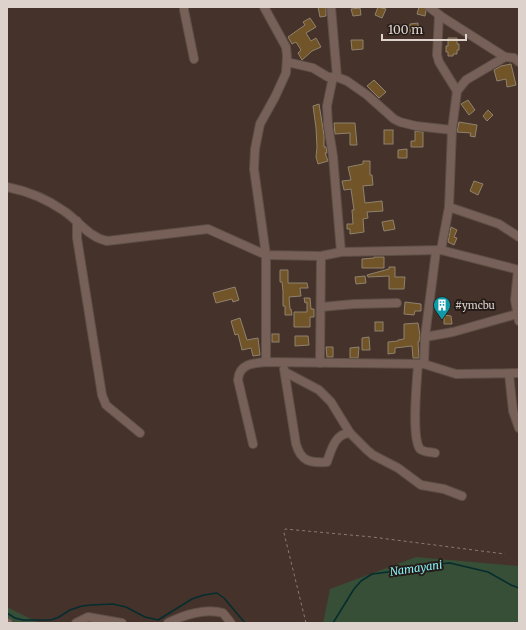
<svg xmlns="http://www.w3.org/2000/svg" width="526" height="630" font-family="Merriweather,serif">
	<rect width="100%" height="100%" fill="#45322a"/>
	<g fill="#374e37">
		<path d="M416 557 519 566V623H323L330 589Z"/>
		<path d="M7 607 39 623H7Z"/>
	</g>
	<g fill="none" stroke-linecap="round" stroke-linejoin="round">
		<g stroke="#052d2f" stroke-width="1.5">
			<path d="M7 613 15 618 23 620H51L59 617 70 610 82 606 91 605 113 604 126 607 145 617 158 620 192 599 204 595 217 593 224 598 245 623"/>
			<path d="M333 623 354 589 361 581 372 574 380 573 405 570 425 565 450 563 488 572 511 585 519 588"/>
		</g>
	</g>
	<g fill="#715428" stroke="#8f826f">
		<path d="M318 7H326V16L320 17Z"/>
		<path d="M378 7 386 9 382 18 375 15Z"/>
		<path d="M419 7H424L426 11 425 16 417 14Z"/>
		<path d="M360 8 361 15 353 16 351 9Z"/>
		<path d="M310 18 316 27 306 33 311 41 316 38 321 47 312 51 302 60 298 53 301 50 296 42 292 44 288 37 305 25 303 22Z"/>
		<path d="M418 23V34H410V24Z"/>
		<path d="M448 38H457V44H459V50H457V54H453V56H448V52H446V46H448Z"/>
		<path d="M351 40H363V49L352 50Z"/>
		<path d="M511 64 516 85 507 87 506 79 497 81 494 70 501 66Z"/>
		<path d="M374 80 386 92 379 98 367 86Z"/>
		<path d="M468 100 475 110 469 115 461 104Z"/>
		<path d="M319 104 324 135V147H326L327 153H325L328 161 318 164 316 157 317 147 316 128 313 106Z"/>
		<path d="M488 110 493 115 487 121 483 116Z"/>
		<path d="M459 122 477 125 475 137 470 136 471 133 457 132Z"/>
		<path d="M334 123H355L357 145H350V133L335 134Z"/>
		<rect x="384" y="130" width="9" height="14"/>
		<path d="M415 131 423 132V147H411V141H415Z"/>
		<path d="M407 149V158H398V150Z"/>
		<path d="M363 161H370V175H372L373 185 363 186 365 203 382 201 383 211 367 212 368 218 363 219 364 232 350 234V229H347V224H353L352 210H354L351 189 344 190 342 181 351 180 348 167 363 164Z"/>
		<path d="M474 181 483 184 478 195 470 191Z"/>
		<path d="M393 220 395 229 384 231 382 222Z"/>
		<path d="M451 227 457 230 454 237 457 238 454 245 448 242Z"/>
		<path d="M374 257H384V268H362V259L374 258Z"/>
		<path d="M389 267H395V277H405L404 289H389V276L368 277 367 275 389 269Z"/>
		<path d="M280 270H288V283H307L308 288H300L301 296 289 297 290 309H291L292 315H285V306H283V291L282 282H280Z"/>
		<path d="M365 276 366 283 356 284 355 277Z"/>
		<path d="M235 287 239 300 233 302 232 299 216 303 213 293Z"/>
		<path d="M304 298H310L311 309H314V317H310V327H294V312H307V302L305 303Z"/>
		<path d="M405 302 421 304V311H415L414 315 404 314Z"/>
		<path d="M444 315 451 316 452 324H444Z"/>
		<path d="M240 318 247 340 258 338 260 355 253 356 251 348 242 350 238 334 235 335 231 321Z"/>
		<rect x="375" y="322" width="8" height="9"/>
		<path d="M418 323 420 335 419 342H418L419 358H413L412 346 395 348V353L388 354V342L398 341V340L404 339V324Z"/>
		<rect x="272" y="334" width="7" height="8"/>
		<path d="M295 336H308L309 345 295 346Z"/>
		<path d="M369 337 370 350H362V338Z"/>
		<path d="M326 347H333V357H327Z"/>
		<path d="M359 347 358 358H350V348Z"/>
	</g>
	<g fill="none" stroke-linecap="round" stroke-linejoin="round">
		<g stroke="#5d4e46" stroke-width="10">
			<g id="minor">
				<path d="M184 7V10L194 59"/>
				<path d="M264 7 286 47 287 56 286 73 275 97 260 124 255 149 254 169 266 255V362"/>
				<path d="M331 7 337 77"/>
				<path d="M429 7 442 17 505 57"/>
				<path d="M439 15 437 55 439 62 457 91"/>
				<path d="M287 62 313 68 328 77H337L347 81 367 95 394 119 400 122 416 126 452 130 449 207 441 250"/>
				<path d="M333 77 327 106 328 125 333 156 341 252"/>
				<path d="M452 130 457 91 466 80 505 57 514 58 519 62"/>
				<path d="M7 187C27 191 47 199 64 211 79 221 88 237 107 241L208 229 266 255 321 256 341 252 441 250 519 270"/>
				<path d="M449 207 499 224 519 237"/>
				<path d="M77 221V238L102 395 106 405 140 433"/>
				<path d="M518 270 515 300 519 321"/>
				<path d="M321 307 354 304 397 303"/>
				<path d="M425 337 453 332 517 314"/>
				<path d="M320 363 321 256"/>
				<path d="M418 364C417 380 411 437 420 449 423 452 431 452 435 453"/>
				<path d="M424 364 425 337 436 251"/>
				<path d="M284 369 296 444C301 462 311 463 327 462 331 451 335 433 350 433"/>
				<path d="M285 372 319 390 331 402 350 433 367 450 373 455 398 468 421 485 444 489 462 496"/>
				<path d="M509 374 513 411 519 428"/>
				<path d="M253 444 238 380C239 364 253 363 266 362L424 364 456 374 519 373"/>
				<path d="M7 623H8"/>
				<path d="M76 623 88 617 122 623"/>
				<path d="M168 623C183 615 206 608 223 613L231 623"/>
			</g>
		</g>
		<path stroke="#8b7b74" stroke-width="1" stroke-dasharray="3 3" stroke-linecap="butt" d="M306 623 284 533 285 529 372 537 505 554"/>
		<use href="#minor" stroke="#766057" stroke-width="8"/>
	</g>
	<defs>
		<g id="building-pin" transform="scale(0.9)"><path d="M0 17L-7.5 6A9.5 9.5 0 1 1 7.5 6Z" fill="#0f9aa8" stroke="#251c18"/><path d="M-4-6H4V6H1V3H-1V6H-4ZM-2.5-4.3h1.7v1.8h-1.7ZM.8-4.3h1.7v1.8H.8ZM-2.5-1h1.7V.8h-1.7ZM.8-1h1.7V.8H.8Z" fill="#fff"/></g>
	</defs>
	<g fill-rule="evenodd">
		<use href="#building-pin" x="442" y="305"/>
	</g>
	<g text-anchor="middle" stroke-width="4" stroke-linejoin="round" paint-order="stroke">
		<g font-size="10" fill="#ded2cc" stroke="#251c18" text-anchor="start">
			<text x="455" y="309">#ymcbu</text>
		</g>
		<g font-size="11" font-style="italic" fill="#85f3f9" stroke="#251c18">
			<text transform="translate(416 568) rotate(-8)" y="4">Namayani</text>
		</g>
	</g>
	<rect width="526" height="630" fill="none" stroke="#ded2cc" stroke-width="16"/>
	<path d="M382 34v6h84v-6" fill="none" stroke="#ded2cc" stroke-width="2"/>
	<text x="388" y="34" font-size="12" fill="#ded2cc" stroke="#251c18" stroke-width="3" paint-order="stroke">100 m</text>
</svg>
